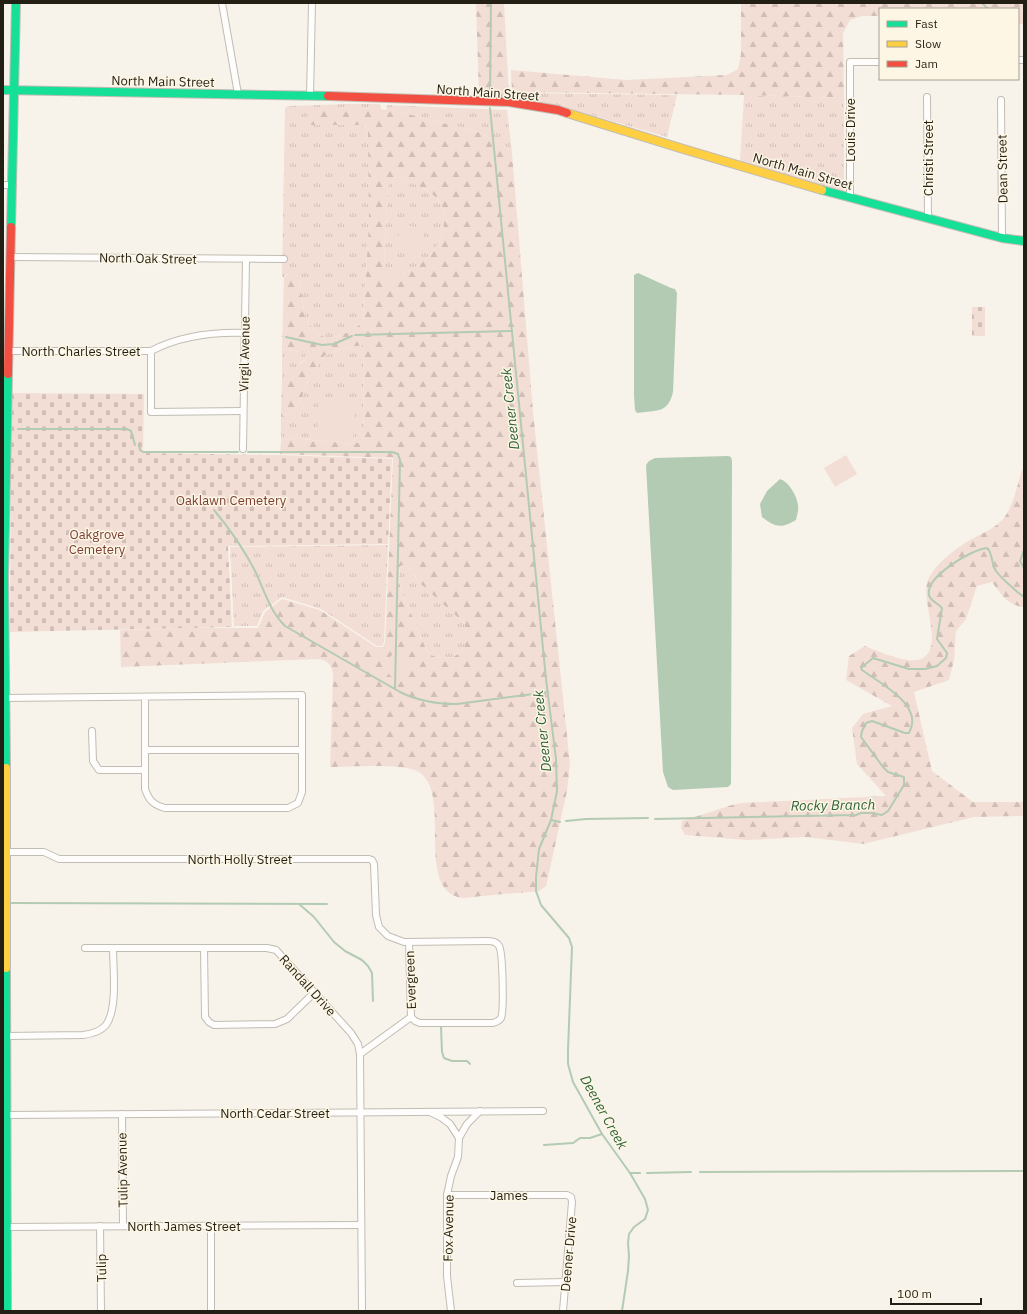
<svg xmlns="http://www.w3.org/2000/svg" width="1027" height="1314" font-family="'IBM Plex Sans',sans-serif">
	<defs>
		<pattern id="grass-tufts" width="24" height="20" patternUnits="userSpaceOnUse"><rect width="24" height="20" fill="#f3ded6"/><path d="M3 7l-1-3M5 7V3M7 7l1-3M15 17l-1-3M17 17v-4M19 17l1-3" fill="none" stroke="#d0beb7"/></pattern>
		<pattern id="forest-firs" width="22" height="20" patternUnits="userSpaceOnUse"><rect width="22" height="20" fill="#f3ded6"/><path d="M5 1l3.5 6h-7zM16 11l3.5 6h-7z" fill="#d0beb7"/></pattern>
		<pattern id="cemetery-stones" width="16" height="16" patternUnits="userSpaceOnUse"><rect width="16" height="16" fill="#f3ded6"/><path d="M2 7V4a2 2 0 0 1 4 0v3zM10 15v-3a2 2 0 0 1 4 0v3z" fill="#d0beb7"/></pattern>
	</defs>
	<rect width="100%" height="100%" fill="#f7f3ea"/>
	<g fill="url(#grass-tufts)">
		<path d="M512 93 677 95 667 137 556 105 512 98Z"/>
		<path d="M744 95 844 98V192L740 162Z"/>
		<path d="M348 104H379L381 106V109L311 108 317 125H361C367 128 368 130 369 136V223L363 323 336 339H327L314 331 305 317 299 279 287 274 284 277H282L285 108 288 106Z"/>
		<path d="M387 105 507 110 512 153 503 144 478 132 408 114 386 110Z"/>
		<path d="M394 178C404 177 411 182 420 187 428 191 437 196 441 204 443 209 444 215 444 219 444 244 428 262 407 271 400 274 394 278 387 277L384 273V267L388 187 390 181Z"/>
		<path d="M363 345 364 434 361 441 354 444 290 438 281 441V417L294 411 300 402 305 387 310 377 325 355 340 349Z"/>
		<path d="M282 349 302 352 306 354 305 360 300 363 292 379 282 381Z"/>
		<path d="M388 545 384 642 382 646H377L321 609 282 597 263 611 257 626H234L230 547Z"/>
		<path d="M404 565 408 566 416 578 464 623C470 642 464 659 442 658 434 657 430 655 426 649L401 590C399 582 399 574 400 566Z"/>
	</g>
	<g fill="url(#forest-firs)" fill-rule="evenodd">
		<path d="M476 3H504L509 97 479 96Z"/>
		<path d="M741 3H1024V24H1018V9H880V16H862L850 20 843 33 844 98 744 95 512 92 511 70 626 80 727 75 738 69 741 54Z"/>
		<path d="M317 107 381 109 408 114 478 132 503 144 512 153 533 412 570 764 567 791 547 882 546 886 539 891C521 893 502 894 484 896 478 896 470 898 463 898 412 892 455 790 417 771 401 763 350 767 330 767L333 676C332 665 329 661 318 659L121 667 120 630 182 628H258L265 612 282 599 320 610 376 647H383L385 643 393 458 280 454 281 441 290 438 354 444 361 441 364 434 363 345 340 349 325 355 310 377 305 387 300 402 294 411 281 417 282 381 292 379 299 365 305 360 306 355 302 352 282 349 284 277 291 272 296 274 299 279 305 317 314 331 327 339H336L363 323 369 223 368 131 365 127 361 125H311L307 121 308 112 311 108ZM394 178C404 177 411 182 420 187 428 191 437 196 441 204 443 209 444 215 444 219 444 244 428 262 407 271 400 274 394 278 387 277L384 273V267L388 187 390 182ZM404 565 408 566 421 584 464 623C470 642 464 659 442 658 434 657 430 655 426 649L401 590C399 582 398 574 400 566Z"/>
		<path d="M1024 465V607C1008 606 1001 594 992 582L977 586 966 619 956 631 954 660 949 680 914 692 932 771 973 802H1024V816L974 817 863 844 806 837 747 840 685 835 681 828 682 821 732 805 741 803 886 796 857 764 852 728 863 714 892 706 846 680 849 656 865 646C878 651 910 666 923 658 944 645 920 601 928 580 934 565 956 548 970 540 981 534 994 529 1003 519 1015 505 1017 482 1024 465Z"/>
	</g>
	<g fill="url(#cemetery-stones)">
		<rect x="972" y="307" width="13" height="29"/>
		<path d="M11 393 144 394 143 453 279 455 392 459 388 544 228 546 232 627 10 632Z"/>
	</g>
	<g fill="#f3ded6">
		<circle cx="411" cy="239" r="13"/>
		<path d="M355 400 353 441 317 438 319 401Z"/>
		<path d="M846 455 857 474 835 487 824 468Z"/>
		<circle cx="399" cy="666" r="13"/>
	</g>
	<g fill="#b3cbb3">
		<path d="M638 273 671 288 675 289 677 293 673 392C668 414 656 410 637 413L635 410 634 395V275Z"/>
		<path d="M728 456 731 457 732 461 731 784 728 787 673 790 668 787 663 772 646 465 649 461 655 458Z"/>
		<path d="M780 479C789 482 797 496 798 505 799 509 797 515 796 520 781 529 775 527 762 517L760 504 767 491Z"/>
	</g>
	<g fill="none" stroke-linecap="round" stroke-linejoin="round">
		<g stroke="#b3cbb3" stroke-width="2">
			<path d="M982 3 988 9"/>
			<path d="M490 98 491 3"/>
			<path d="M490 108 546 679 556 759 557 791 551 820 539 849 536 877V891L541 905 569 938 572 947 568 1050V1064L573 1082 602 1134 630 1173 645 1199 648 1210 645 1219 634 1227 629 1234 628 1243 629 1256 628 1271 622 1311"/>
			<path d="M355 335 512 331"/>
			<path d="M286 337 322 345 334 344 352 336"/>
			<path d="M18 429H127L131 431 135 445"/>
			<path d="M139 445 140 450 143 452H238"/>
			<path d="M248 452H392L398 454 400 460 395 689"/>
			<path d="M214 510C229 528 243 548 254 569 264 589 269 610 285 626L400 692C418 701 436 704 457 704L548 692"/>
			<path d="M1024 550 1020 561 1024 568"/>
			<path d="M655 819 856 815 861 813H871L882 815 888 811 904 785V777L888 772 883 767 861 737 862 731 866 723 872 721 905 733H909C925 705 879 683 862 670L861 668 873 658 909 669H925L937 666 946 658 947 653 937 639 942 608C938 603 930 601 929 595 925 577 972 549 987 548 993 553 991 564 996 571 1001 578 1017 592 1024 597"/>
			<path d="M551 820 560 822"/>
			<path d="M566 821 586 819 648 818"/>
			<path d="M11 903 327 904"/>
			<path d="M299 904 314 917 334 942 345 951 362 960 368 966 372 973 373 1001"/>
			<path d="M441 1027 442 1052 444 1058 452 1061H467L470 1064"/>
			<path d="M544 1145 573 1143 580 1138H590L602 1134"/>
			<path d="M700 1172 1024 1171"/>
			<path d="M630 1173H640"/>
			<path d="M647 1173 691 1172"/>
		</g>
		<g stroke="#c1bdb4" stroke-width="8">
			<g id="street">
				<path d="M222 3 238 94"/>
				<path d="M1018 60H1024"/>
				<path d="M310 96 312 3"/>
				<path d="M927 97 928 219"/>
				<path d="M1001 100 1002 238"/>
				<path d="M3 185H13"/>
				<path d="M850 198V62H880"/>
				<path d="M11 257 284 259"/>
				<path d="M9 351H151C180 336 213 332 245 333"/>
				<path d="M151 351V412L243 411"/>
				<path d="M243 449 246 259"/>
				<path d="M3 698 302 695V792L298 803 288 808H165C154 805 149 801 145 789V697"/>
				<path d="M92 731 93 761 99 770H145"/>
				<path d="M145 750H302"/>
				<path d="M6 852H44L59 859H369L372 860 374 864 376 915 379 927 388 936 404 942 488 941C493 941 497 942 499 946 503 952 504 1012 501 1018 499 1021 496 1022 493 1023H420L415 1021 411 1017 360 1054"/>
				<path d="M409 942 411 1017"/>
				<path d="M85 948H267L276 950 351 1033 358 1044 360 1054 362 1311"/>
				<path d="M204 948 205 1017 209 1022 214 1025 275 1024 287 1019 315 992"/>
				<path d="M6 1036 83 1035C91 1034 100 1032 106 1025 118 1008 113 969 113 948"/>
				<path d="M430 1112 442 1118 450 1124 459 1138 458 1157 451 1176 447 1195V1276L451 1311"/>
				<path d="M122 1114 123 1226"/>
				<path d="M6 1115 543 1111"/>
				<path d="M459 1138 467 1124 480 1111"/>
				<path d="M447 1195H567L571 1197 572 1202 563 1311"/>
				<path d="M211 1225V1311"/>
				<path d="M100 1226 101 1311"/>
				<path d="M7 1227 361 1225"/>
				<path d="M517 1283 565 1282"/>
			</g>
		</g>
		<g stroke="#c1bdb4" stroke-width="10">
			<g id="fast">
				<path d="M3 90 328 96"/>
				<path d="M822 190 1002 238 1024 241"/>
				<path d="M11 227 16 3"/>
				<path d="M6 768 4 576 8 374"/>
				<path d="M6 968 7 1311"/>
			</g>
		</g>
		<g stroke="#c1bdb4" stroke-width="10">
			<g id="slow">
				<path d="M567 113 680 148 822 190"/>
				<path d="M6 768V968"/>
			</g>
		</g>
		<g stroke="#c1bdb4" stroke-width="10">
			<g id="jam">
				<path d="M328 96 509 102 558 110 567 113"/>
				<path d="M8 374 11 227"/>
			</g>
		</g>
		<use href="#street" stroke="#fefdfc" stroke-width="6"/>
		<use href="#fast" stroke="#16e098" stroke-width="8"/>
		<use href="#slow" stroke="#ffcf43" stroke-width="8"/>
		<use href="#jam" stroke="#f24e42" stroke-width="8"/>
	</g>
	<g text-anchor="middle" stroke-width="3" stroke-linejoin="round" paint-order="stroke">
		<g font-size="13" fill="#231f14" stroke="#fdf6e4">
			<text transform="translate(163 81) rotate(1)" y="5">North Main Street</text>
			<text transform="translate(488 92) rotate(4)" y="5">North Main Street</text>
			<text transform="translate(850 130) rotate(-90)" y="5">Louis Drive</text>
			<text transform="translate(928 158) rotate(-90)" y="5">Christi Street</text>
			<text transform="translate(1002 169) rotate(-91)" y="5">Dean Street</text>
			<text transform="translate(803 171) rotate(16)" y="5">North Main Street</text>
			<text transform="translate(148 258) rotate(1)" y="5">North Oak Street</text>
			<text x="81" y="356">North Charles Street</text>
			<text transform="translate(244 354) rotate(-89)" y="5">Virgil Avenue</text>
			<text x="240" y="864">North Holly Street</text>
			<text transform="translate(410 980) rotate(-92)" y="5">Evergreen</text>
			<text transform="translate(308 985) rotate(48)" y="5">Randall Drive</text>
			<text x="275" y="1118">North Cedar Street</text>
			<text transform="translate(122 1170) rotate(-91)" y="5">Tulip Avenue</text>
			<text x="509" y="1200">James</text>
			<text x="184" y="1231">North James Street</text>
			<text transform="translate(448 1228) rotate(-89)" y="5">Fox Avenue</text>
			<text transform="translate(568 1254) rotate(-85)" y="5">Deener Drive</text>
			<text transform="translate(101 1268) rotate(-91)" y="5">Tulip</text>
		</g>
		<g font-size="13" fill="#7c3d33" stroke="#fdf6e4">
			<text x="231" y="505">Oaklawn Cemetery</text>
			<text x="97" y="539">Oakgrove<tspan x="97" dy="15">Cemetery</tspan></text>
		</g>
		<g font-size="14" font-style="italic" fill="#2e6439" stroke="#fdf6e4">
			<text transform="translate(510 409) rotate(-96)" y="5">Deener Creek</text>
			<text transform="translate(542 731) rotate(-96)" y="5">Deener Creek</text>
			<text transform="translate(833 805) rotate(-1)" y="5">Rocky Branch</text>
			<text transform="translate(604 1112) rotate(61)" y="5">Deener Creek</text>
		</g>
	</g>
	<rect width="1027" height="1314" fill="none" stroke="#231f14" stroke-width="8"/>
	<rect x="879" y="8" width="140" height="72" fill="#fdf6e4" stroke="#a6a091"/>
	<rect x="887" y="21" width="20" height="6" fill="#16e098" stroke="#a6a091"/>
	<text x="915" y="28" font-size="12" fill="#231f14">Fast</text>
	<rect x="887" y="41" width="20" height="6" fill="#ffcf43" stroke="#a6a091"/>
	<text x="915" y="48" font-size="12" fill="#231f14">Slow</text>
	<rect x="887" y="61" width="20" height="6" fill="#f24e42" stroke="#a6a091"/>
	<text x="915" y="68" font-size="12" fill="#231f14">Jam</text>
	<path d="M891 1298v6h90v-6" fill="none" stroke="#231f14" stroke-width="2"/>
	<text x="897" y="1298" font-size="12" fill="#231f14" stroke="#fdf6e4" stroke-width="3" paint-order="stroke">100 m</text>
</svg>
